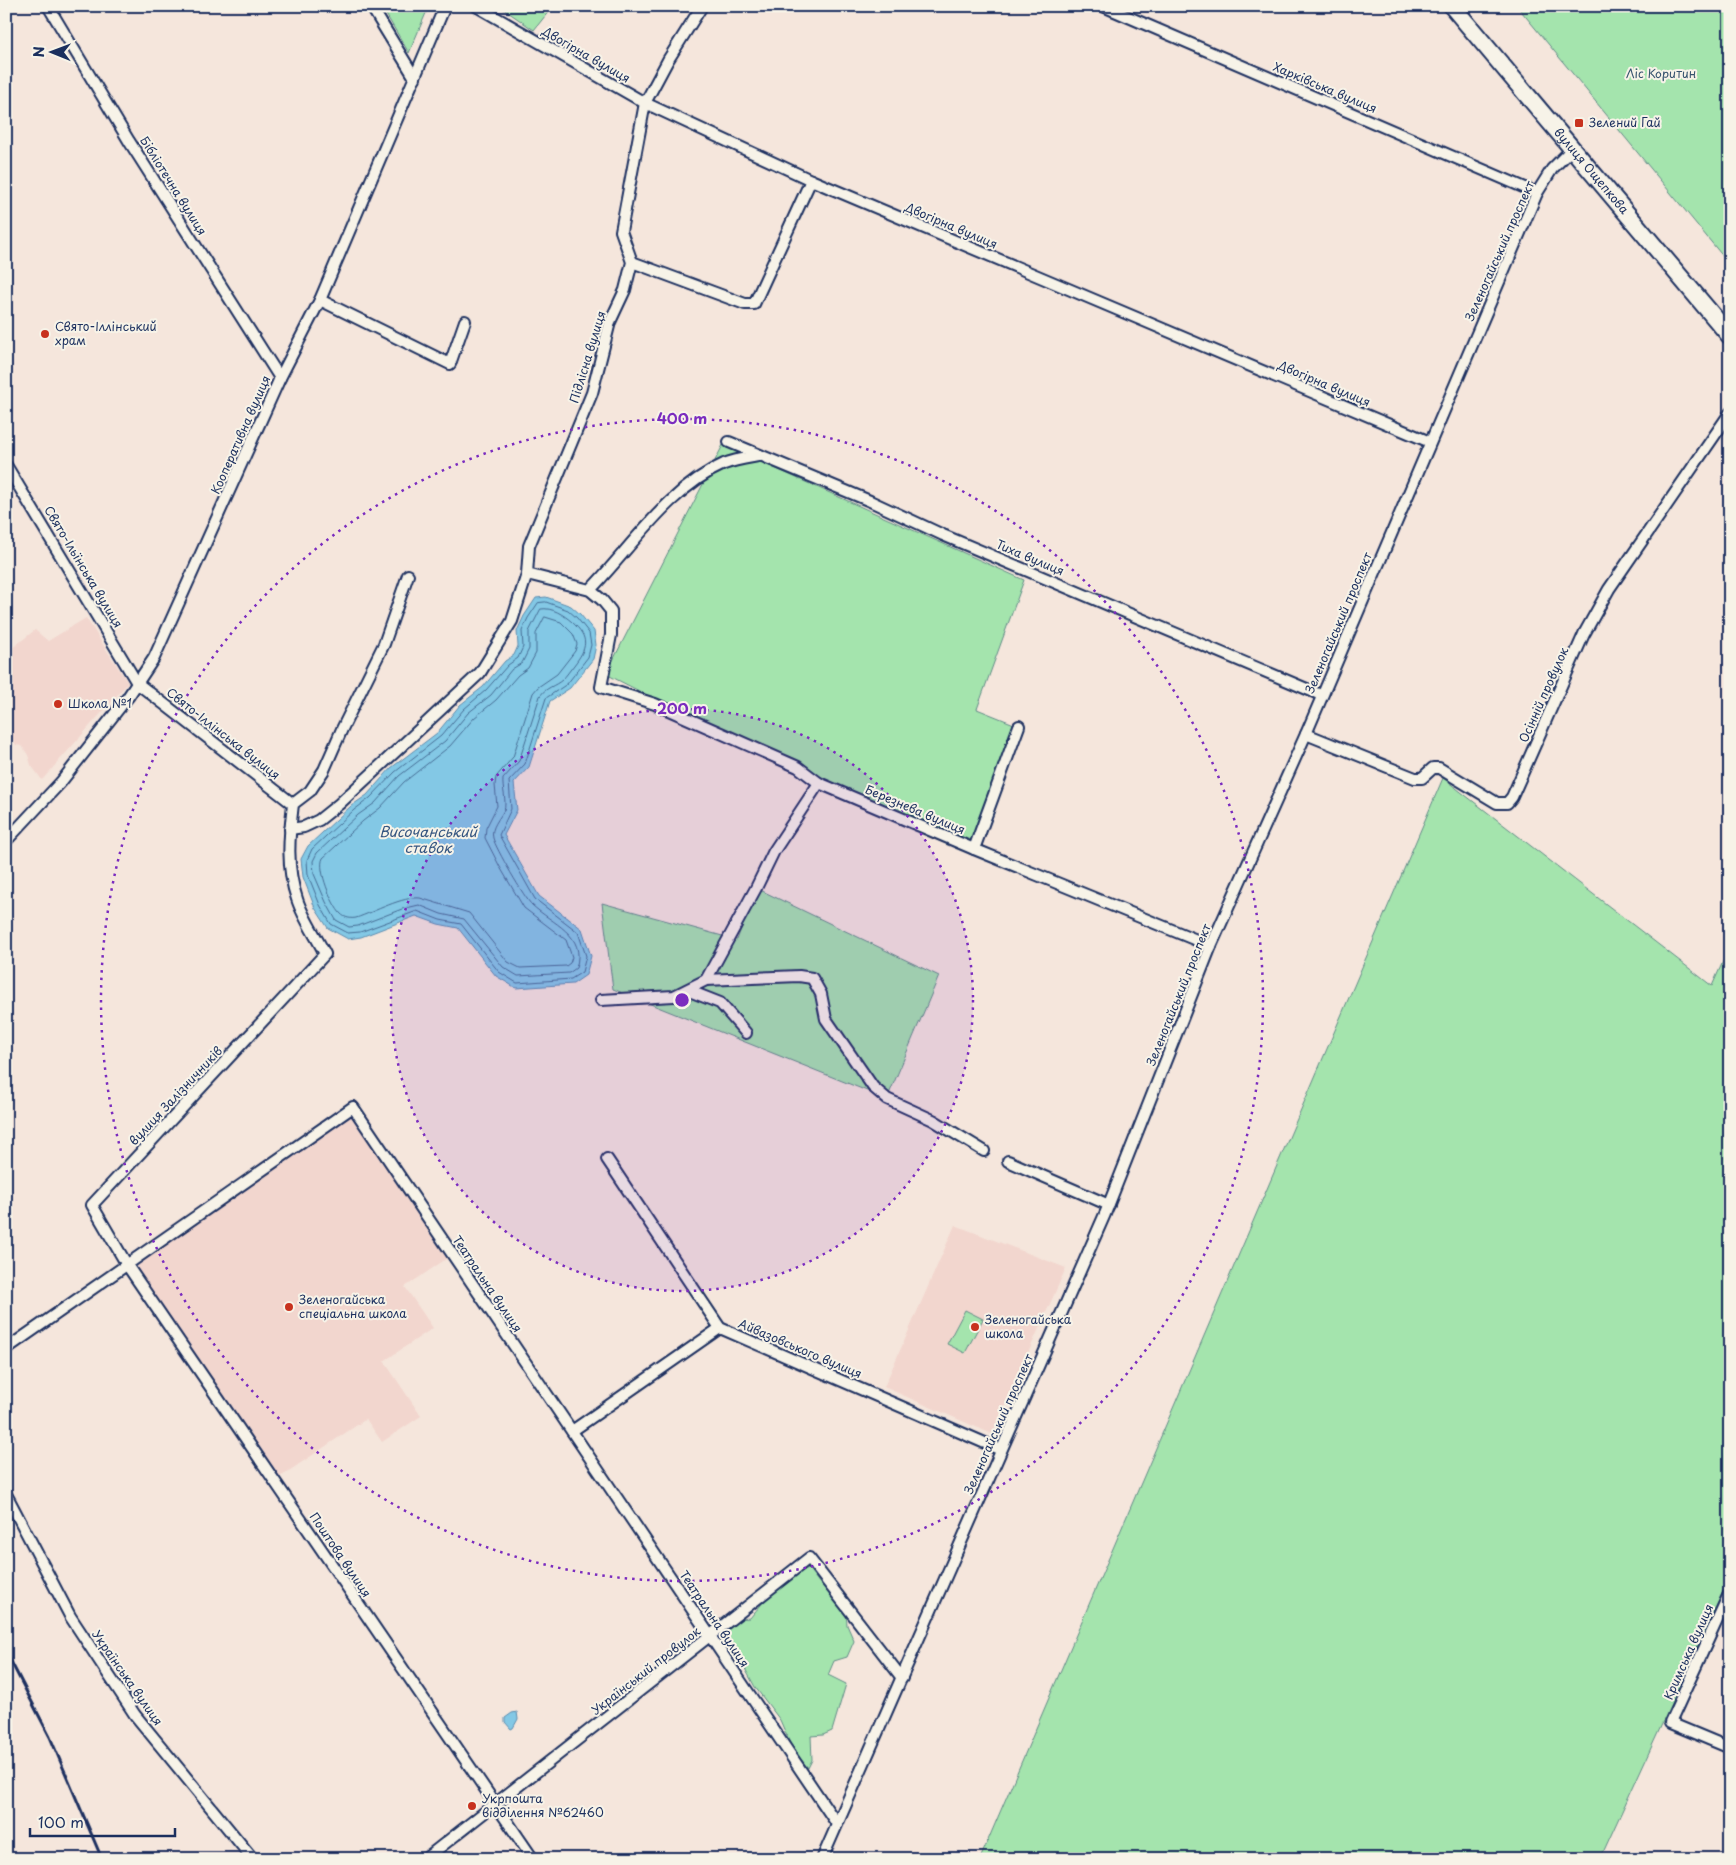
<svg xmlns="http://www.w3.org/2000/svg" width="1736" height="1865" font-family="'Playpen Sans',sans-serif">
	<rect width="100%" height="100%" fill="#f5e6dc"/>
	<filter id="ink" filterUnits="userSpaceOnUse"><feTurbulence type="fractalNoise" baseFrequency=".02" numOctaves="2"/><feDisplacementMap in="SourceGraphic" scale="10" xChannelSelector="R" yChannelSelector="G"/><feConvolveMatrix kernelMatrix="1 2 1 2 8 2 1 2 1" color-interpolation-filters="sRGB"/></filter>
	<g filter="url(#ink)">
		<g fill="#f2d6ce">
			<path d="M86 618 128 683 42 780 31 765 28 755 22 746 16 745 6 726V653L35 630 48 641Z"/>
			<path d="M352 1113 449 1257 405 1287 433 1328 384 1361 421 1416 382 1442 366 1419 277 1479 131 1265Z"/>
			<path d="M955 1225 1066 1268 992 1434 884 1387Z"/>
		</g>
		<g fill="#a4e4ad" stroke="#608a86">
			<path d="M381 6H429L409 53Z"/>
			<path d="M499 6H553L534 30Z"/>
			<path d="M1517 6H1730V265Z"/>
			<path d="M723 445 1024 580 977 709 1019 726 974 849 819 783 606 674Z"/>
			<path d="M1443 778 1712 986 1730 946V1576L1600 1859H980Z"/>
			<path d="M756 888 939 976 887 1099 613 989 602 903 737 940Z"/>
			<path d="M965 1310 983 1319 965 1353 947 1344Z"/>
			<path d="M808 1568 820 1584 829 1591 846 1611 847 1625 854 1641 847 1657 834 1661 828 1675 846 1684 832 1731 823 1735 811 1736 812 1760 808 1768 792 1748 780 1720 755 1687 736 1652 723 1634 737 1619 750 1618C766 1598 784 1579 808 1568Z"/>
		</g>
		<g fill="#83c8e5" stroke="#598baf">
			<path d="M546 597 571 606 580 614 594 631 596 645 593 659 570 688 550 701 529 767 514 783 517 810 504 835 539 896 582 929 591 956 586 975 573 984 516 988 496 976 458 928 438 924 416 916 361 937 348 939 328 928 315 908 303 877 301 859 308 846 351 806 367 795 391 768 437 733 460 705 483 687 505 661 514 655 518 646 517 631 524 616 536 598Z"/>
			<path d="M517 1712 518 1719 513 1728 511 1729 505 1722V1718L512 1713Z"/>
		</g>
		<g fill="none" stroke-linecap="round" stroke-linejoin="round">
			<g stroke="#456c94" stroke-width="1">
				<path d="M546 602 568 610 577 618 589 633 591 645 588 657 567 684 546 698 525 764 509 781 511 809 499 835 535 899 578 932 586 956 582 972 571 979 517 983 499 972 461 924 440 920 417 911 360 932 348 933 331 924 320 905 308 875 307 860 312 849 354 810 370 798 395 772 441 736 464 709 486 690 508 665 518 658 523 647 522 631 528 618 538 603Z"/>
				<path d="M541 609C552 607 564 615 572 622 590 638 587 648 574 665 570 670 566 676 562 680 555 686 545 688 540 696L519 761 503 779C502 789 507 801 504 810 500 818 490 828 493 838 495 847 525 899 532 905 552 924 587 934 576 968L569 973 518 976 503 967 464 919 441 914 419 905 402 909 358 926 349 927 336 920 326 902 314 874 313 861 317 853 358 815 375 803 399 776 445 741 468 713 491 695 512 669 522 663 529 649V632Z"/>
				<path d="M545 617 561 622 573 634 577 644 575 651 557 674 538 687 533 693 513 757 496 777 495 785 497 806 486 828 485 838 500 867 524 908 566 940 572 957 570 963 566 966 520 968 508 962 469 913 420 898C403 896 374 912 356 918 351 919 345 918 341 914 332 905 317 869 323 858L363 821 380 808 404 782 450 746 474 718 496 700 518 675 528 668 536 653V634Z"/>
			</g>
			<g stroke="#1b2f5e" stroke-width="14">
				<g id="minor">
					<path d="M48 6 129 141 280 378"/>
					<path d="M371 6 415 78"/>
					<path d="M476 6 645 103 811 180 1430 442"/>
					<path d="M1103 6 1537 193"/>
					<path d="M632 262 745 304H754L811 180"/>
					<path d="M320 300 450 364 465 321"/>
					<path d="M729 442 870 501 943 535 1321 695"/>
					<path d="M6 465 137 683 293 804"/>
					<path d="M527 574 590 590 602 600 611 611V635L601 687 655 704 798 767 819 783"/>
					<path d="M408 575 384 644 342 729 324 770 310 791 293 804C289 837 286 867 297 899 303 918 316 936 325 954L92 1205 127 1265 533 1859"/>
					<path d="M590 590C631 548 669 488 724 464 734 460 747 458 758 456"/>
					<path d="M1306 734 1415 778H1422L1433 768H1439L1497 803H1507L1512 797 1584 634 1609 589 1730 413"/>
					<path d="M290 829 304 827 319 820 339 804 394 753 480 673 512 621 527 574 529 546 592 393 610 322 625 290 632 262 621 231 645 103 668 60 702 6"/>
					<path d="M6 841 61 782 128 697 154 658 280 378 320 300 445 6"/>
					<path d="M974 849 1019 726"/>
					<path d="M706 980 756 888 774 851 819 783 974 849 1211 946"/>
					<path d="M687 990 720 1003 746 1033"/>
					<path d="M601 1000 674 996 706 980 799 976 812 978 821 994 826 1019 873 1087 887 1099 933 1120 984 1151"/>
					<path d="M607 1159 720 1328 1001 1450"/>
					<path d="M1008 1161 1109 1205"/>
					<path d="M6 1349 353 1107 837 1824"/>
					<path d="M572 1431 720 1328"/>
					<path d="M6 1494 70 1616 135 1715 253 1859"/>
					<path d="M1730 1592 1670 1723 1730 1748"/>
					<path d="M425 1859 809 1558 902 1678"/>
					<path d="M822 1859 1105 1214 1211 946 1306 734 1537 193 1552 169 1572 149"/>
				</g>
			</g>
			<g stroke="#1b2f5e" stroke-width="20">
				<g id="trunk">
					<path id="s1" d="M1452 6 1730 336"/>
				</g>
			</g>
			<use href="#minor" stroke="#f7f3e8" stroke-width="10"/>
			<use href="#trunk" stroke="#f7f3e8" stroke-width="16"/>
			<path stroke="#1b2f5e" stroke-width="3" d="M6 1652 50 1737 102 1859"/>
		</g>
	</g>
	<circle cx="682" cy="1000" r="291" fill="#7b2cbf" fill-opacity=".12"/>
	<g fill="none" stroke="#7b2cbf" stroke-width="2.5" stroke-dasharray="2.5 5">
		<circle cx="682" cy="1000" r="291"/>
		<circle cx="682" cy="1000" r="581"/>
	</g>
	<g fill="#c8321e" stroke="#f7f3e8" stroke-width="2">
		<rect x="1574" y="118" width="10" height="10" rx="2.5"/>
		<circle cx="45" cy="334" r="5"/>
		<circle cx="58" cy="704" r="5"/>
		<circle cx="289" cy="1307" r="5"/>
		<circle cx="975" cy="1327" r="5"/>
		<circle cx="472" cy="1806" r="5"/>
	</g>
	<g text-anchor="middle" stroke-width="4" stroke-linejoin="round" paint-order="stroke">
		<g font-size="12" fill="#1b2f5e" stroke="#f7f3e8">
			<text transform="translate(586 55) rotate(30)" y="4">Двогірна вулиця</text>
			<text transform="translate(1325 88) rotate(23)" y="4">Харківська вулиця</text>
			<text dy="4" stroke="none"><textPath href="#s1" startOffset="216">вулиця Ощепкова</textPath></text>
			<text transform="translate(173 186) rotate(58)" y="4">Бібліотечна вулиця</text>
			<text transform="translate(951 226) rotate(23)" y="4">Двогірна вулиця</text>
			<text transform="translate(1500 251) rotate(-66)" y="4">Зеленогайський проспект</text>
			<text transform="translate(588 357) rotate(-73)" y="4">Підлісна вулиця</text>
			<text transform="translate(1324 384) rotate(23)" y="4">Двогірна вулиця</text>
			<text transform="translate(241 435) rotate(-66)" y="4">Кооперативна вулиця</text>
			<text transform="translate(1030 558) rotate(23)" y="4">Тиха вулиця</text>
			<text transform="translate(83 567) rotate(59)" y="4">Свято-Ільїнська вулиця</text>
			<text transform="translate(1339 623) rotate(-67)" y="4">Зеленогайський проспект</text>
			<text transform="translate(1544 695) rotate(-66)" y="4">Осінній провулок</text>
			<text transform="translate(223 734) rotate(38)" y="4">Свято-Іллінська вулиця</text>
			<text transform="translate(915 810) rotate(23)" y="4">Березнева вулиця</text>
			<text transform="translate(1179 995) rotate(-68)" y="4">Зеленогайський проспект</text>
			<text transform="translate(176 1096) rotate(-47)" y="4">вулиця Залізничників</text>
			<text transform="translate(487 1284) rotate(56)" y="4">Театральна вулиця</text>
			<text transform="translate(800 1349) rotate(23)" y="4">Айвазовського вулиця</text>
			<text transform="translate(999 1424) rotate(-66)" y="4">Зеленогайський проспект</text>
			<text transform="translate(340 1555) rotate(56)" y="4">Поштова вулиця</text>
			<text transform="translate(714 1619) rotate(56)" y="4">Театральна вулиця</text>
			<text transform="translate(1689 1652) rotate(-66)" y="4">Кримська вулиця</text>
			<text transform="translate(646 1671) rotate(-38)" y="4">Український провулок</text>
			<text transform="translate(127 1678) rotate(55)" y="4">Українська вулиця</text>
		</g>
		<g font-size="12" fill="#36536e" stroke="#f7f3e8">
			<text x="1661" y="78">Ліс Коритин</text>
		</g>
		<g font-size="12" fill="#1b2f5e" stroke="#f7f3e8" text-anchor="start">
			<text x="1589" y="127">Зелений Гай</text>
			<text x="55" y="331">Свято-Іллінський<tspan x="55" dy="14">храм</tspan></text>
			<text x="68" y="708">Школа №1</text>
			<text x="299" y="1304">Зеленогайська<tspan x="299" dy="14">спеціальна школа</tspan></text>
			<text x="985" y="1324">Зеленогайська<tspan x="985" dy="14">школа</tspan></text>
			<text x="482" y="1803">Укрпошта<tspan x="482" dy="14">відділення №62460</tspan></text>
		</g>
		<g font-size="14" font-style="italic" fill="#355580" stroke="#f7f3e8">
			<text x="428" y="837">Височанський<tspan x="428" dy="16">ставок</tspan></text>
		</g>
	</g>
	<circle cx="682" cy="1000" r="8" fill="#7b2cbf" stroke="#f7f3e8" stroke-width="2.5"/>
	<g font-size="15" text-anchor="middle" font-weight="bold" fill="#7b2cbf" stroke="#f7f3e8" stroke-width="4" stroke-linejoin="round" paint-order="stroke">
		<text x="682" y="424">400 m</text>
		<text x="682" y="714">200 m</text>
	</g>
	<rect width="1736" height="1865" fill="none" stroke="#f7f3e8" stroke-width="25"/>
	<rect x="12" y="12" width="1711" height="1840" fill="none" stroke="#1b2f5e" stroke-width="2" filter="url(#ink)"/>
	<g transform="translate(52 52) rotate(271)" stroke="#f7f3e8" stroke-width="4" paint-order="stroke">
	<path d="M0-4L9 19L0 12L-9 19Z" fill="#1b2f5e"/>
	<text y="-8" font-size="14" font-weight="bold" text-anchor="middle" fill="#1b2f5e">N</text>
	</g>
	<path d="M30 1828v8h145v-8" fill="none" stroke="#1b2f5e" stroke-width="2.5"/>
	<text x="38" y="1828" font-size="15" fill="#1b2f5e" stroke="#f7f3e8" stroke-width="4" paint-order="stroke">100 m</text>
</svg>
